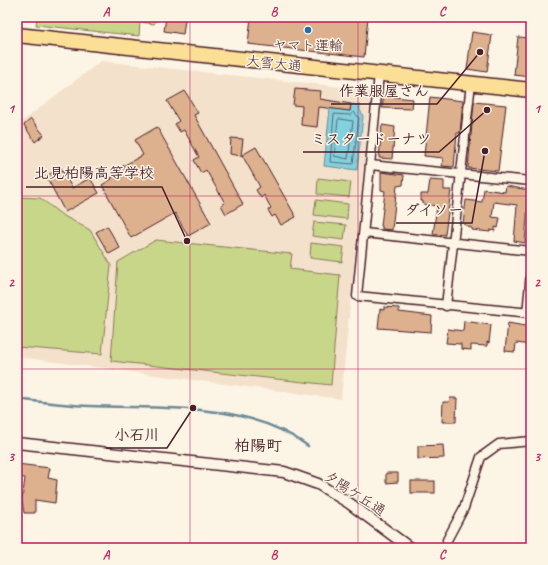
<svg xmlns="http://www.w3.org/2000/svg" width="548" height="565" font-family="Caveat,'Klee One',sans-serif">
	<rect width="100%" height="100%" fill="#fcf5e5"/>
	<filter id="ink" filterUnits="userSpaceOnUse"><feTurbulence type="fractalNoise" baseFrequency=".025" numOctaves="2"/><feDisplacementMap in="SourceGraphic" scale="8" xChannelSelector="R" yChannelSelector="G"/><feConvolveMatrix kernelMatrix="1 2 1 2 8 2 1 2 1" color-interpolation-filters="sRGB"/></filter>
	<g filter="url(#ink)">
		<path fill="#f3e1cb" d="M101 61 371 90 341 399 17 357V125Z"/>
		<g fill="#c8d68a" stroke="#897a5a">
			<path d="M37 17H159L154 24 140 22 139 36 36 25Z"/>
			<path d="M318 178 351 182 349 197 317 194Z"/>
			<path d="M17 197 40 198 62 215 90 230 111 265 102 354 17 347Z"/>
			<path d="M316 200 348 204 347 219 314 215Z"/>
			<path d="M314 222 346 225 344 240 312 236Z"/>
			<path d="M156 240 292 254 290 269 340 275 331 385 111 361 118 262Z"/>
			<path d="M311 243 344 247 342 262 310 258Z"/>
		</g>
		<path fill="#82d1df" stroke="#6c8a97" d="M351 104 360 105V110L363 116 357 170 324 166 330 108 350 111Z"/>
		<g fill="none" stroke-linecap="round" stroke-linejoin="round">
			<g stroke="#606673" stroke-width="1">
				<path d="M354 112 359 118 353 164 330 162 334 114 350 115Z"/>
				<path d="M340 119 353 121 348 159 334 156 338 120Z"/>
			</g>
			<path stroke="#6c8a97" stroke-width="2.5" d="M17 399C41 402 66 405 90 406 161 409 248 401 308 446"/>
		</g>
		<g fill="#ddb18e" stroke="#4a1f2b">
			<path d="M166 17H182V19L185 20 183 34 164 31Z"/>
			<path d="M251 17H368L364 57 248 44Z"/>
			<path d="M472 32 492 35 487 72 467 69Z"/>
			<path d="M518 37 531 38V77L514 75Z"/>
			<path d="M295 89 321 91 320 99 351 104 350 111 319 107 317 127 301 125 302 106 293 105Z"/>
			<path d="M185 91 198 113 194 115 243 204 226 214 221 205 225 203 206 170 201 173 194 160 199 157 184 130 180 132 175 124 179 121 167 101Z"/>
			<path d="M384 96 413 99 412 109 382 108Z"/>
			<path d="M430 97 463 101 460 133H457L454 167 442 166 443 158 424 156Z"/>
			<path d="M474 102 506 105 498 171 468 168Z"/>
			<path d="M31 119 44 135 35 142 24 125Z"/>
			<path d="M382 125 395 127 392 159 379 158Z"/>
			<path d="M157 127 211 223 188 236 175 213 131 238 102 185 112 179 111 178 114 176 112 172 143 155 135 140Z"/>
			<path d="M231 138 243 139 241 156 230 154Z"/>
			<path d="M256 147 296 217 281 225 275 215 272 217 268 210 271 208 264 195 261 198 256 190 260 187 242 155Z"/>
			<path d="M61 168 72 188 90 178 99 193 65 212 46 176Z"/>
			<path d="M381 172 404 175 403 185 397 186 392 230 382 229V226H381L385 191 381 190Z"/>
			<path d="M430 180 444 181V190H451L445 235 433 234 437 206 423 204V201H421V194H428Z"/>
			<path d="M506 186 529 190 525 243 514 241 517 205 494 202 492 217 500 218 498 228 495 227V231L490 230V232L472 230V228L463 224 466 200 482 202 484 189 505 192Z"/>
			<path d="M107 226 120 248 109 254 96 232Z"/>
			<path d="M384 307 399 308V312L432 316 431 332 378 328 380 309 384 310Z"/>
			<path d="M464 321 491 325 489 343 487 342V346L471 345V350L461 349V344L446 343 448 329 463 331Z"/>
			<path d="M508 323 531 327V345L516 343 515 352 505 351Z"/>
			<path d="M450 398H457L456 422H442L443 402H449Z"/>
			<path d="M443 445 444 458 418 459V446Z"/>
			<path d="M17 464 50 468 48 478 57 480 55 503 35 500V513H24L22 500 25 478 17 477Z"/>
			<path d="M386 473H398V482L386 483Z"/>
			<rect x="411" y="481" width="24" height="12"/>
		</g>
		<g fill="none" stroke-linecap="round" stroke-linejoin="round">
			<g stroke="#4a1f2b" stroke-width="11">
				<g id="minor">
					<path d="M379 74 357 296 531 313"/>
					<path d="M370 165 531 181"/>
					<path d="M364 233 531 251"/>
					<path d="M446 306 471 83"/>
					<path d="M527 313 531 273"/>
					<path d="M447 540 464 508 481 457 499 444 531 441"/>
				</g>
			</g>
			<g stroke="#4a1f2b" stroke-width="13">
				<path id="tertiary" d="M17 443 284 472 318 484 349 503 410 548"/>
			</g>
			<g stroke="#4a1f2b" stroke-width="17">
				<path id="trunk" d="M17 35 531 90"/>
			</g>
			<use href="#minor" stroke="#fcf5e5" stroke-width="8"/>
			<use href="#tertiary" stroke="#fcf5e5" stroke-width="10"/>
			<use href="#trunk" stroke="#fbdf96" stroke-width="14"/>
		</g>
	</g>
	<path fill="none" stroke="#c2185b" stroke-width="1" stroke-opacity="0.55" d="M190 17V548M358 17V548M17 196H531M17 369H531"/>
	<circle fill="#1f6fb2" stroke="#fcf5e5" stroke-width="1.5" cx="308" cy="30" r="4"/>
	<g text-anchor="middle" stroke-width="3" stroke-linejoin="round" paint-order="stroke">
		<g font-size="14" fill="#4a1f2b" stroke="#fcf5e5">
			<text x="308" y="50">ヤマト運輸</text>
		</g>
		<g font-size="14" fill="#4a1f2b" stroke="#fcf5e5">
			<text transform="translate(274 63) rotate(6)" y="5">大雪大通</text>
			<text transform="translate(355 493) rotate(33)" y="5">夕陽ケ丘通</text>
		</g>
		<g font-size="16" font-weight="bold" fill="#4a1f2b" stroke="#fcf5e5">
			<text x="258" y="451">柏陽町</text>
		</g>
	</g>
	<path fill="none" stroke="#4a1f2b" stroke-width="1.5" d="M480 52L437 104H331M487 110L439 152H303M187 241L162 187H26M485 151L472 223H396M193 408L167 448H106"/>
	<g fill="#4a1f2b" stroke="#fcf5e5" stroke-width="1.5">
		<circle cx="480" cy="52" r="4"/>
		<circle cx="487" cy="110" r="4"/>
		<circle cx="187" cy="241" r="4"/>
		<circle cx="485" cy="151" r="4"/>
		<circle cx="193" cy="408" r="4"/>
	</g>
	<g font-size="15" text-anchor="middle" font-weight="bold" fill="#4a1f2b" stroke="#fcf5e5" stroke-width="3" stroke-linejoin="round" paint-order="stroke">
		<text x="384" y="96">作業服屋さん</text>
		<text x="371" y="144">ミスタードーナツ</text>
		<text x="94" y="178">北見柏陽高等学校</text>
		<text x="434" y="215">ダイソー</text>
		<text x="137" y="440">小石川</text>
	</g>
	<rect width="548" height="565" fill="none" stroke="#fcf5e5" stroke-width="44"/>
	<rect x="22" y="22" width="504" height="521" fill="none" stroke="#c2185b" stroke-width="1.5"/>
	<g font-size="13" text-anchor="middle" font-weight="bold" fill="#c2185b">
		<text x="106" y="16">A</text>
		<text x="274" y="16">B</text>
		<text x="442" y="16">C</text>
		<text x="11" y="113">1</text>
		<text x="537" y="113">1</text>
		<text x="11" y="287">2</text>
		<text x="537" y="287">2</text>
		<text x="11" y="461">3</text>
		<text x="537" y="461">3</text>
		<text x="106" y="559">A</text>
		<text x="274" y="559">B</text>
		<text x="442" y="559">C</text>
	</g>
</svg>
